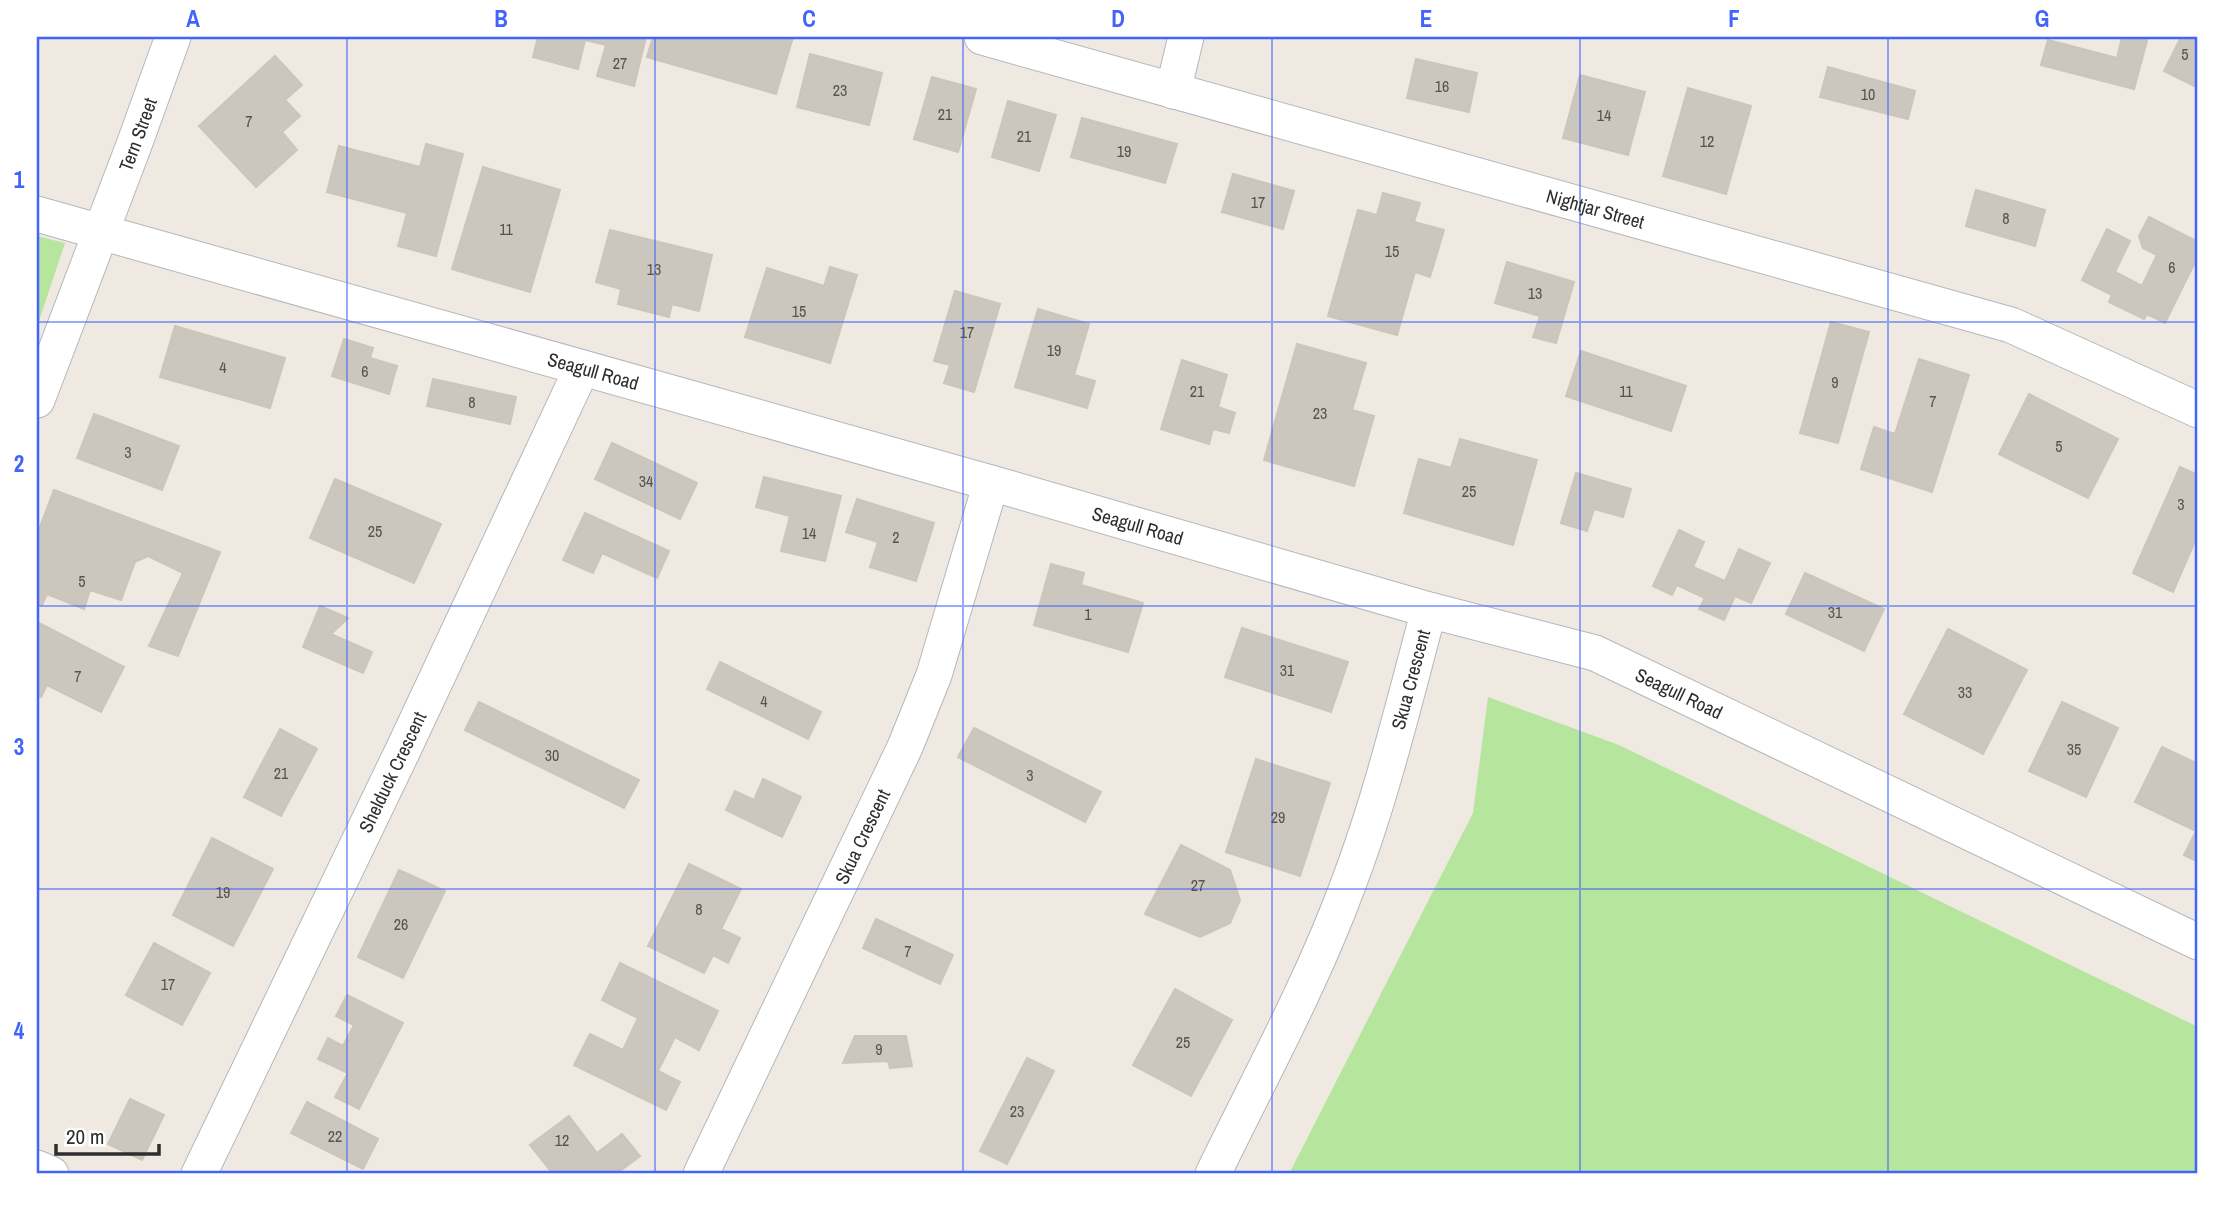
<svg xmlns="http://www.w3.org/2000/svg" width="2235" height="1211" font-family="'Archivo Narrow',sans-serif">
	<rect width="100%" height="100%" fill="#efe9e1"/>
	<g fill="#b6e59e">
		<path d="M37 236 65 243 37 327Z"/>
		<path d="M1488 697 1619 745 2198 1027V1174H1289L1473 813Z"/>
	</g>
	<g fill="#cbc7bf" stroke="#cbc5ba" stroke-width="2">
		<path d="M538 37H646L634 86 597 76 606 45 585 40 578 69 533 57Z"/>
		<path d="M653 37H793L776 94 647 57Z"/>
		<path d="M2122 37H2148L2134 89 2041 65 2048 40 2117 58Z"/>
		<path d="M2181 37H2198V88L2164 71Z"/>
		<path d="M810 54 882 73 869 125 797 107Z"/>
		<path d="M275 56 302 85 285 100 300 116 282 132 297 150 256 187 199 126Z"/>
		<path d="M1416 59 1477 73 1469 112 1407 98Z"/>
		<path d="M1828 67 1915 91 1908 119 1820 97Z"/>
		<path d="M1580 75 1645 92 1628 155 1563 138Z"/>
		<path d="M932 77 976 89 958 152 914 139Z"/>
		<path d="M1688 88 1751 106 1726 194 1663 176Z"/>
		<path d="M1008 101 1056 115 1039 171 992 157Z"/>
		<path d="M1082 118 1177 144 1165 183 1071 157Z"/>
		<path d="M426 144 463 154 436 256 398 246 407 213 327 192 339 146 420 167Z"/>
		<path d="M483 167 560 190 530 292 452 269Z"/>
		<path d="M1233 174 1294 191 1283 229 1222 212Z"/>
		<path d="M1976 190 2045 210 2035 246 1966 226Z"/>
		<path d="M1383 193 1420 203 1414 222 1444 230 1430 277 1415 272 1397 335 1328 316 1358 210 1377 215Z"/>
		<path d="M2149 217 2196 241 2198 245V261L2195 262 2165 323 2147 314 2144 319 2109 302 2112 295 2082 280 2107 229 2130 241 2115 272 2142 286 2157 255 2143 248 2139 236Z"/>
		<path d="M610 230 712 255 699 311 672 304 669 317 618 304 621 289 596 282Z"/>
		<path d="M1507 262 1574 282 1556 343 1533 337 1540 316 1495 303Z"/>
		<path d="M830 267 857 275 830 363 745 337 767 268 824 286Z"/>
		<path d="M955 291 1000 304 974 392 944 383 950 365 934 361Z"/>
		<path d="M1038 309 1089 324 1074 375 1095 381 1087 408 1015 387Z"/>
		<path d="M1831 322 1869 332 1838 443 1800 433Z"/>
		<path d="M175 326 285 358 270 408 160 377Z"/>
		<path d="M344 339 373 348 370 358 397 366 389 394 332 376Z"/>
		<path d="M1297 344 1366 363 1352 410 1374 416 1354 486 1264 460Z"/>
		<path d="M1581 351 1686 386 1671 431 1566 396Z"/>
		<path d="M1919 359 1969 375 1932 492 1861 469 1874 427 1895 434Z"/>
		<path d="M1182 360 1227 375 1218 407 1235 413 1229 433 1213 429 1209 444 1161 429Z"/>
		<path d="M433 379 516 397 510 424 427 406Z"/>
		<path d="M2029 394 2118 439 2088 498 1999 454Z"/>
		<path d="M94 414 179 446 162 490 77 458Z"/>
		<path d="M1460 439 1537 460 1513 545 1404 513 1419 459 1451 468Z"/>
		<path d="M612 443 697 483 680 519 595 479Z"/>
		<path d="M2180 467 2198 475V534L2173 592 2133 573Z"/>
		<path d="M1576 473 1631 489 1623 517 1594 509 1587 531 1561 523Z"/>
		<path d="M764 477 841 496 825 561 781 551 790 516 756 507Z"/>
		<path d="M335 479 441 524 414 583 310 538Z"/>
		<path d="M54 490 220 552 178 656 149 646 183 573 148 556 135 562 121 600 90 590 84 609 47 594 42 605 37 604V535Z"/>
		<path d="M857 499 934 523 916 581 870 567 878 542 846 532Z"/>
		<path d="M585 513 669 551 657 578 602 553 593 573 563 560Z"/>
		<path d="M1679 530 1704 542 1693 567 1725 581 1739 549 1770 563 1751 603 1735 596 1724 620 1699 609 1705 598 1677 585 1672 595 1653 586Z"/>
		<path d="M1051 564 1084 573 1081 585 1143 603 1128 652 1034 625Z"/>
		<path d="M1805 573 1884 609 1864 651 1786 614Z"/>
		<path d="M320 606 348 618 331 634 372 652 363 673 303 647Z"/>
		<path d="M37 622 124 667 101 712 47 685 41 697 37 695Z"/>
		<path d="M1242 628 1348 662 1331 712 1225 677Z"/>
		<path d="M1948 629 2027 670 1983 754 1904 714Z"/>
		<path d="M720 662 821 712 808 739 707 689Z"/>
		<path d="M479 702 639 780 624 808 465 730Z"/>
		<path d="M2062 702 2118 728 2086 797 2029 771Z"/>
		<path d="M974 728 1101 792 1085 822 958 757Z"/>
		<path d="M280 729 317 749 281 816 244 797Z"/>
		<path d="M2162 747 2198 764V862L2184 855 2196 831 2135 802Z"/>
		<path d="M1256 759 1330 783 1300 876 1226 852Z"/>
		<path d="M763 779 801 797 782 837 726 810 735 791 754 800Z"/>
		<path d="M212 838 273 869 233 946 173 915Z"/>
		<path d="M1181 845 1230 870 1240 900 1230 923 1200 937 1145 914Z"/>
		<path d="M689 864 741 889 721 929 740 938 728 963 713 955 704 973 648 946Z"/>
		<path d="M399 870 445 891 403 978 358 957Z"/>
		<path d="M876 919 953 955 940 984 863 948Z"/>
		<path d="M154 943 210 973 182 1025 126 995Z"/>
		<path d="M620 963 718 1011 699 1050 675 1037 658 1071 680 1082 666 1110 574 1065 590 1034 623 1050 638 1018 602 1000Z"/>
		<path d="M1175 989 1232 1020 1191 1096 1133 1065Z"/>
		<path d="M347 995 403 1023 359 1109 335 1097 348 1073 318 1059 328 1038 343 1046 354 1025 336 1016Z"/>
		<path d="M855 1036H906L912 1066 890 1068 888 1061 843 1063Z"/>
		<path d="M1027 1058 1054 1071 1007 1164 980 1151Z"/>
		<path d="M130 1099 164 1115 142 1160 108 1144Z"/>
		<path d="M307 1102 378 1139 363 1169 291 1133Z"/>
		<path d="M569 1116 597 1153 622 1134 640 1156 616 1174H553L530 1145Z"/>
	</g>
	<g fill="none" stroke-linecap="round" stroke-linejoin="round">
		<g stroke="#b4b7c1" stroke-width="37">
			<g id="street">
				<path id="s1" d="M982 37 2011 325 2198 410"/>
				<path d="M1173 91 1186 37"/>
				<path id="s2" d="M37 214 991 483 1429 610 1595 653 2198 942"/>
				<path id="s3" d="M37 400 134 145 173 37"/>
				<path d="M37 1168 51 1174"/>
				<path id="s4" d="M199 1174 404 748 582 368"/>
				<path id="s5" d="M701 1174 905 747 934 675 991 483"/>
				<path id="s6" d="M1213 1174C1259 1079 1311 985 1348 885 1382 796 1404 702 1429 610"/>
			</g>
		</g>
		<use href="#street" stroke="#fff" stroke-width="35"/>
	</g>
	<path fill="none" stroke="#4264fb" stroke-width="2" stroke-opacity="0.55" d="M347 37V1174M655 37V1174M963 37V1174M1272 37V1174M1580 37V1174M1888 37V1174M37 322H2198M37 606H2198M37 889H2198"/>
	<g text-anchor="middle" stroke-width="5" stroke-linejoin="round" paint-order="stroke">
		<g font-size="16" fill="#555452">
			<text x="2185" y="60">5</text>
			<text x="620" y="69">27</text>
			<text x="1442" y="92">16</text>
			<text x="840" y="96">23</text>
			<text x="1868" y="100">10</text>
			<text x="945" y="120">21</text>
			<text x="1604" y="121">14</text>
			<text x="249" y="127">7</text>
			<text x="1024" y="142">21</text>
			<text x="1707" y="147">12</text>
			<text x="1124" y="157">19</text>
			<text x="1258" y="208">17</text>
			<text x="2006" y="224">8</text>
			<text x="506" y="235">11</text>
			<text x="1392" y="257">15</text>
			<text x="2172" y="273">6</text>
			<text x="654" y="275">13</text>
			<text x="1535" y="299">13</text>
			<text x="799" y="317">15</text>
			<text x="967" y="338">17</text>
			<text x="1054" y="356">19</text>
			<text x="223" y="373">4</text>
			<text x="365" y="377">6</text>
			<text x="1835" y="388">9</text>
			<text x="1197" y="397">21</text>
			<text x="1626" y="397">11</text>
			<text x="1933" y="407">7</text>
			<text x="472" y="408">8</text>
			<text x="1320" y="419">23</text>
			<text x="2059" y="452">5</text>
			<text x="128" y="458">3</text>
			<text x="646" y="487">34</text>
			<text x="1469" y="497">25</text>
			<text x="2181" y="510">3</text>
			<text x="375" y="537">25</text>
			<text x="809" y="539">14</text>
			<text x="896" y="543">2</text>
			<text x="82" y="587">5</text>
			<text x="1835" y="618">31</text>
			<text x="1088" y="620">1</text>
			<text x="1287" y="676">31</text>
			<text x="78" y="682">7</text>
			<text x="1965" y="698">33</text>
			<text x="764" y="707">4</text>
			<text x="2074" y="755">35</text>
			<text x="552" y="761">30</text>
			<text x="281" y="779">21</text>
			<text x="1030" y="781">3</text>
			<text x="1278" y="823">29</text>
			<text x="1198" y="891">27</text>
			<text x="223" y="898">19</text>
			<text x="699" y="915">8</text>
			<text x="401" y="930">26</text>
			<text x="908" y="957">7</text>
			<text x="168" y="990">17</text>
			<text x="1183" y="1048">25</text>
			<text x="879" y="1055">9</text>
			<text x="1017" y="1117">23</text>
			<text x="335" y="1142">22</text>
			<text x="562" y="1146">12</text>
		</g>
		<g font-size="19" fill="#2e2e2e" stroke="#fff">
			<text dy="7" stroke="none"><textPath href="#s3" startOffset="284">Tern Street</textPath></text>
			<text dy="7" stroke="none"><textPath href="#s1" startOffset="637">Nightjar Street</textPath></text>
			<text dy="7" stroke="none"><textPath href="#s2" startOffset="578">Seagull Road</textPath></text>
			<text dy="7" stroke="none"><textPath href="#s2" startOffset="1144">Seagull Road</textPath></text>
			<text dy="7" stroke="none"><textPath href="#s6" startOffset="534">Skua Crescent</textPath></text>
			<text dy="7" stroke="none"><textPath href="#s2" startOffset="1712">Seagull Road</textPath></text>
			<text dy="7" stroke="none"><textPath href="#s4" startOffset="446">Shelduck Crescent</textPath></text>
			<text dy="7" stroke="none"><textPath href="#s5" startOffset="374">Skua Crescent</textPath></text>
		</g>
	</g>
	<rect width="2235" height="1211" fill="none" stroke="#ffffff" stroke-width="77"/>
	<path d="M56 1144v10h103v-10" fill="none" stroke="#2e2e2e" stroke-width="3.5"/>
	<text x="66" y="1144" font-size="21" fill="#2e2e2e" stroke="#ffffff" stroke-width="5" paint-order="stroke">20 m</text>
	<rect x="38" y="38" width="2158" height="1134" fill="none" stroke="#4264fb" stroke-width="2.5"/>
	<g font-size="23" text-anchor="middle" font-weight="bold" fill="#4264fb">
		<text x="193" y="27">A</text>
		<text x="501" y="27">B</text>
		<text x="809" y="27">C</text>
		<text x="1118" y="27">D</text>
		<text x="1426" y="27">E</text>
		<text x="1734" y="27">F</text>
		<text x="2042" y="27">G</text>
		<text x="19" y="188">1</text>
		<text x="19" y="472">2</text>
		<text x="19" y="755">3</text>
		<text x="19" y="1039">4</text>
	</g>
</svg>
